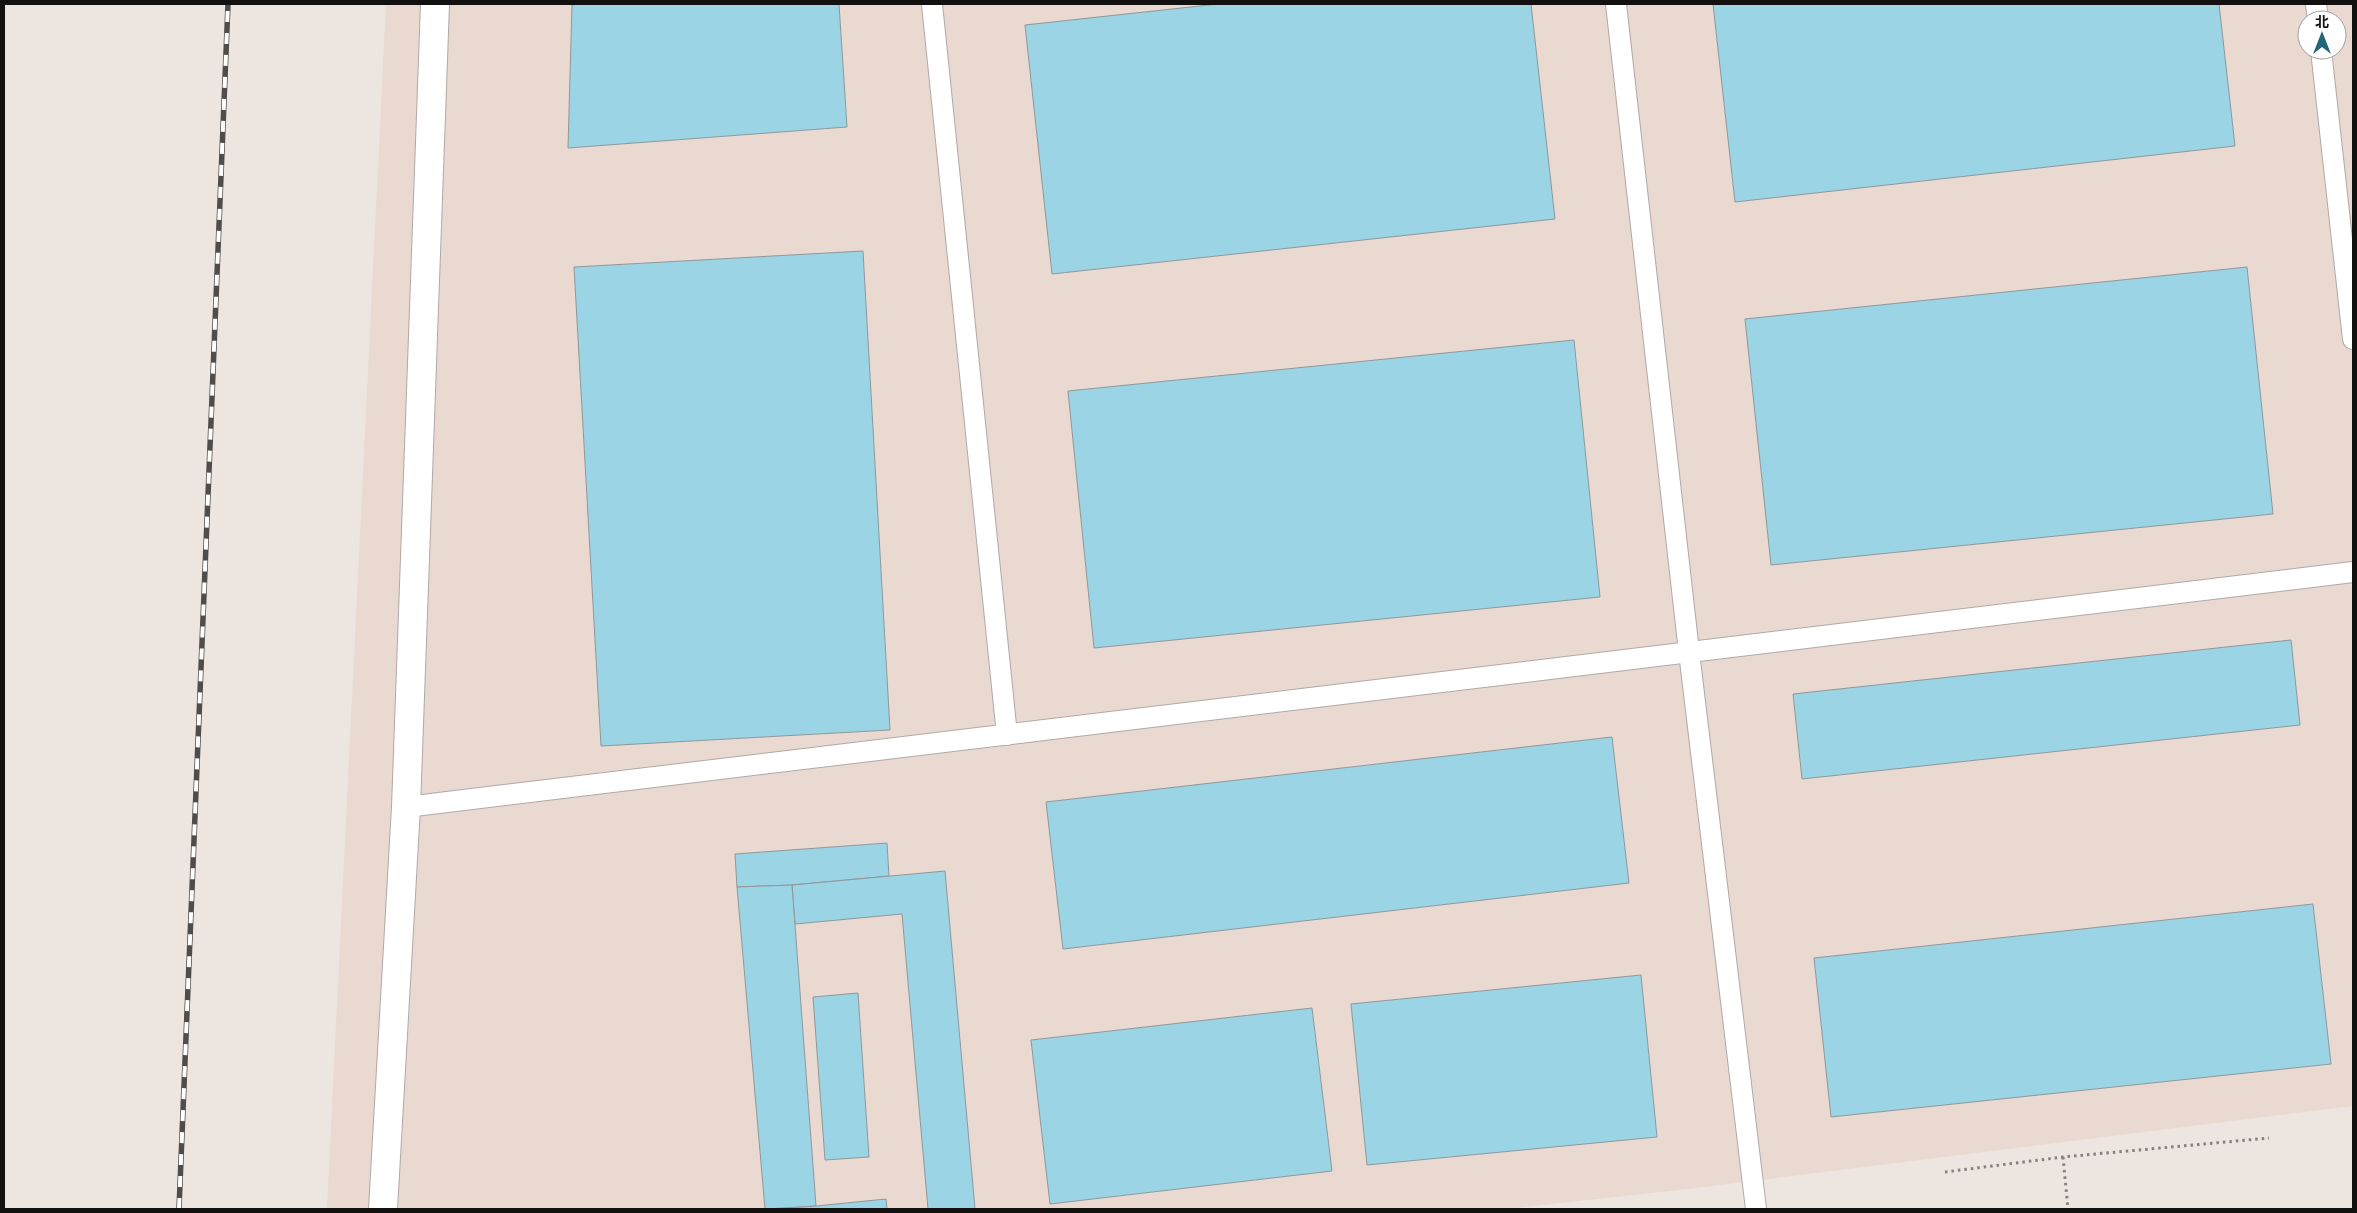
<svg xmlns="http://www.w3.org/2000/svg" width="2357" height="1213" font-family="'Fira Sans Condensed','Noto Sans SC',sans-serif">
	<rect width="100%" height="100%" fill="#ede5e0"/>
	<path fill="#e9d9d0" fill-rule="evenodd" d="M386 4H2353V1106L1688 1189 1506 1209H327ZM2307 20H2337V50H2307Z"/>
	<g fill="#9bd4e5" stroke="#8f989b">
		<path d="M572 4H839L847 127 568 148Z"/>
		<path d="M1218 4H1531L1555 219 1052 274 1025 25Z"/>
		<path d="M1713 4H2219L2235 146 1735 202Z"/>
		<path d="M863 251 890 730 601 746 574 267Z"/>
		<path d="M2247 267 2273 514 1771 565 1745 319Z"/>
		<path d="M1574 340 1600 597 1094 648 1068 391Z"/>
		<path d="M2291 640 2300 725 1802 779 1793 694Z"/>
		<path d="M1612 737 1629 883 1063 949 1046 802Z"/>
		<path d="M887 843 889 876 792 885 737 887 735 854Z"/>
		<path d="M945 871 975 1209H928L902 914 795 924 792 885Z"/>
		<path d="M792 885 816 1206 765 1209 737 887Z"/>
		<path d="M2313 904 2331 1064 1831 1117 1814 958Z"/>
		<path d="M1641 975 1657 1137 1367 1165 1351 1004Z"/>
		<path d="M858 993 869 1157 825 1160 813 997Z"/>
		<path d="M1312 1008 1332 1171 1050 1204 1031 1040Z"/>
		<path d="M886 1199 887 1209H776L816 1206Z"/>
	</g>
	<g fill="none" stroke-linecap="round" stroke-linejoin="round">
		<g stroke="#b1a9a5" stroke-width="22">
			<g id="lane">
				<path d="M932 4 1007 735"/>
				<path d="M1616 4 1689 652 1756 1209"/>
				<path d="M2316 4 2318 20"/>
				<path d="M2321 50 2353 339"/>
				<path d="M406 807 2353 572"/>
			</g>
		</g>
		<g stroke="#b1a9a5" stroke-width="30">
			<path id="street" d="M383 1209 406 807 435 4"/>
		</g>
		<g stroke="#86817d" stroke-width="3" stroke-dasharray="2.5 4" stroke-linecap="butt">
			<path d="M2063 1157 2068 1209"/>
			<path d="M1945 1172 2063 1157 2269 1138"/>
		</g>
		<use href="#lane" stroke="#fff" stroke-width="20"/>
		<use href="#street" stroke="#fff" stroke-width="28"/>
		<g stroke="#504c49" stroke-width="5.5">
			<path id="rail" d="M179 1209 228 4"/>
		</g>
		<use href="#rail" stroke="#fff" stroke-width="4" stroke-dasharray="11" stroke-linecap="butt"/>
	</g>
	<rect width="2357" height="1213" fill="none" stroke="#13110f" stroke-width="10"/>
	<g transform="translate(2322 35)"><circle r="24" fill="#ffffff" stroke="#a1a09f"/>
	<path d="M0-4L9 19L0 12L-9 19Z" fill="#236679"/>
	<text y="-8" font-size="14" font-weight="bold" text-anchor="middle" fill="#13110f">北</text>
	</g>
</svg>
